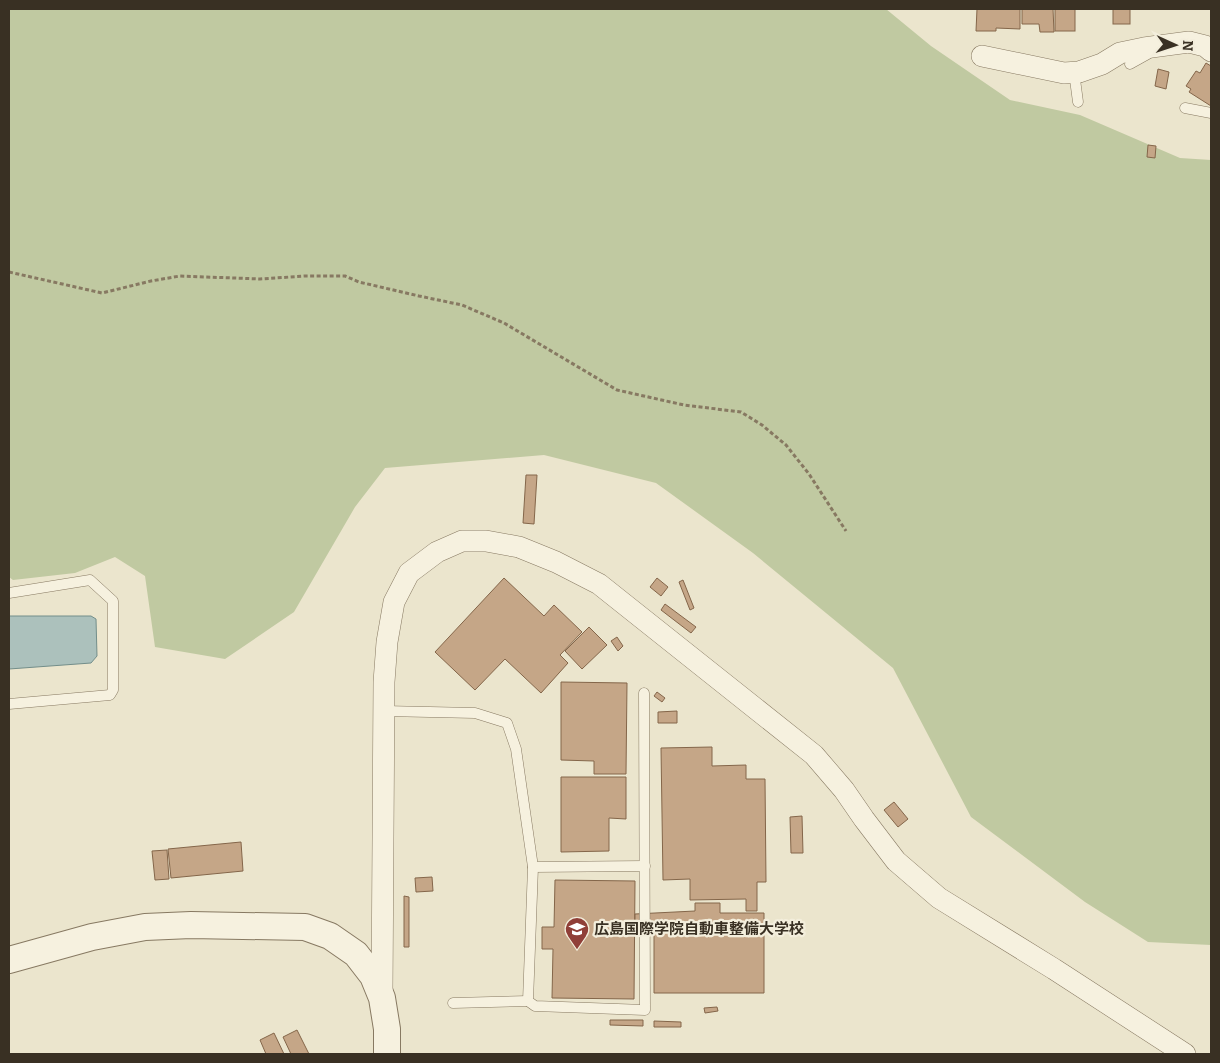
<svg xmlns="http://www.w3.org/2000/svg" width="1220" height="1063" font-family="Bitter,'Noto Sans JP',serif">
	<rect width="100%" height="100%" fill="#ebe5cd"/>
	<path fill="#c0c9a1" d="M9 9H886L931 46 1010 100 1080 115 1180 158 1211 160V945L1148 942 1085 902 971 817 893 668 753 553 656 483 544 455 385 468 355 507 294 612 225 659 155 647 145 576 115 557 75 573 13 580 9 577Z"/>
	<path fill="#acc1bc" stroke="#738e8a" d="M9 616H91L96 619 97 656 91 663 9 669Z"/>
	<g fill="#c5a687" stroke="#84664a">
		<path d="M977 9H1020V29L996 28V31H976Z"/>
		<path d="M1022 9H1053L1054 32H1040L1039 24H1022Z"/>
		<rect x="1055" y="9" width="20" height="22"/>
		<rect x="1113" y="9" width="17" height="15"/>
		<path d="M1206 63 1211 66V106L1189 92 1191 89 1186 86 1196 71 1200 73Z"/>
		<path d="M1158 69 1169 72 1166 89 1155 86Z"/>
		<path d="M1148 145 1156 146 1155 158 1147 157Z"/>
		<path d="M526 475H537L534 524 523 523Z"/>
		<path d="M504 578 544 616 554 605 582 632 560 655 568 663 541 693 505 659 475 690 435 652Z"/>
		<path d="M657 578 668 587 661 596 650 587Z"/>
		<path d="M683 580 694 608 690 610 679 582Z"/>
		<path d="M665 604 696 627 691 633 661 610Z"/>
		<path d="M589 627 607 645 582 669 565 651Z"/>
		<path d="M617 637 623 646 618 651 611 641Z"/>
		<path d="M561 682 627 683 626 774H594V761L561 760Z"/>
		<path d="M657 692 665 698 662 702 654 696Z"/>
		<path d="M677 711V723H658V712Z"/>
		<path d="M712 747V766L746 765V779H765L766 882H757V911H746V899L690 900V879L663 880 661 748Z"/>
		<path d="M561 777H626V819L609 818V851L561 852Z"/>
		<path d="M894 802 908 819 898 827 884 810Z"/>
		<path d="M802 816 803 853H791L790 817Z"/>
		<path d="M241 842 243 871 171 878 168 849Z"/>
		<path d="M167 850 169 879 155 880 152 851Z"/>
		<path d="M432 877 433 891 416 892 415 878Z"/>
		<path d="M555 880 635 881 634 999 552 998 553 949H542V927H554Z"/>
		<path d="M404 896 409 897V947H404Z"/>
		<path d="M695 903H720V913H764V993H654V931H659V923H635V914L695 911Z"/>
		<path d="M717 1007 718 1011 705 1013 704 1008Z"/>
		<path d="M610 1020H643V1026L610 1025Z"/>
		<path d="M654 1021 681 1022V1027H654Z"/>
		<path d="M297 1030 309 1054H291L283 1037Z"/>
		<path d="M274 1033 284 1054H266L260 1040Z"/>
	</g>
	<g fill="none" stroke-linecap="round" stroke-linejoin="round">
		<g stroke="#877962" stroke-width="11">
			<g id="service">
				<path d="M1130 64 1148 54"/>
				<path d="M1074 72 1078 102"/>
				<path d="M1185 108 1211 113"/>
				<path d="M9 593 90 580 113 601V690L110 695 9 704"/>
				<path d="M384 711 475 713 507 723 516 749 533 867 528 1001 535 1006 645 1010 644 693"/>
				<path d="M533 867 645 866"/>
				<path d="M453 1003 528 1001"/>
			</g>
		</g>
		<g stroke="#877962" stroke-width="22">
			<g id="minor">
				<path d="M982 56 1064 73 1079 72 1102 64 1120 53 1144 48 1189 42 1205 46 1211 51"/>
				<path d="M382 996 384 682 387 642 394 602 409 573 437 552 462 541H486L519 547 556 562 599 584 814 755 844 790 864 819 896 861 939 898 1054 969 1185 1054"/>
			</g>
		</g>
		<g stroke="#877962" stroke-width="28">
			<path id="tertiary" d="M9 960 92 937 145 927 191 925 305 927 330 936 356 954 373 976 382 998 387 1029V1054"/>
		</g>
		<path stroke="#877962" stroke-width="3" stroke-dasharray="4 2.5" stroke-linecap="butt" d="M9 272 102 293 151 281 180 276 260 279 305 276H345L359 282 419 296 462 305 504 323 617 390 684 405 741 412 762 425 786 445 809 474 846 531"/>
		<use href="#service" stroke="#f6f1df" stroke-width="10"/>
		<use href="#minor" stroke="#f6f1df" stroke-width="21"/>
		<use href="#tertiary" stroke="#f6f1df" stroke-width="26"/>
	</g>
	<defs>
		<g id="university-pin" transform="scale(1.25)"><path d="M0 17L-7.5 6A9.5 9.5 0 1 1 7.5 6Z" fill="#903f38" stroke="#f3eedc"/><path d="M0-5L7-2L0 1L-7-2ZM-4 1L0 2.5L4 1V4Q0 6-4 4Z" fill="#fff"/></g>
	</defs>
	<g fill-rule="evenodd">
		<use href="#university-pin" x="577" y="929"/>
	</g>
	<g text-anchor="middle" stroke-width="4.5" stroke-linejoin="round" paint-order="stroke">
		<g font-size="15" font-weight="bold" fill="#393023" stroke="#f3eedc" text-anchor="start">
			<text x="594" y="934">広島国際学院自動車整備大学校</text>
		</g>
	</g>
	<rect width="1220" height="1063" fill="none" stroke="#393023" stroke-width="20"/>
	<g transform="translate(1175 45) rotate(93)" stroke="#f3eedc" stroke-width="4" paint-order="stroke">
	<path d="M0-4L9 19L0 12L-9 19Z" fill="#393023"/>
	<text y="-8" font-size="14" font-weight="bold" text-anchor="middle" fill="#393023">N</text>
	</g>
</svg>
